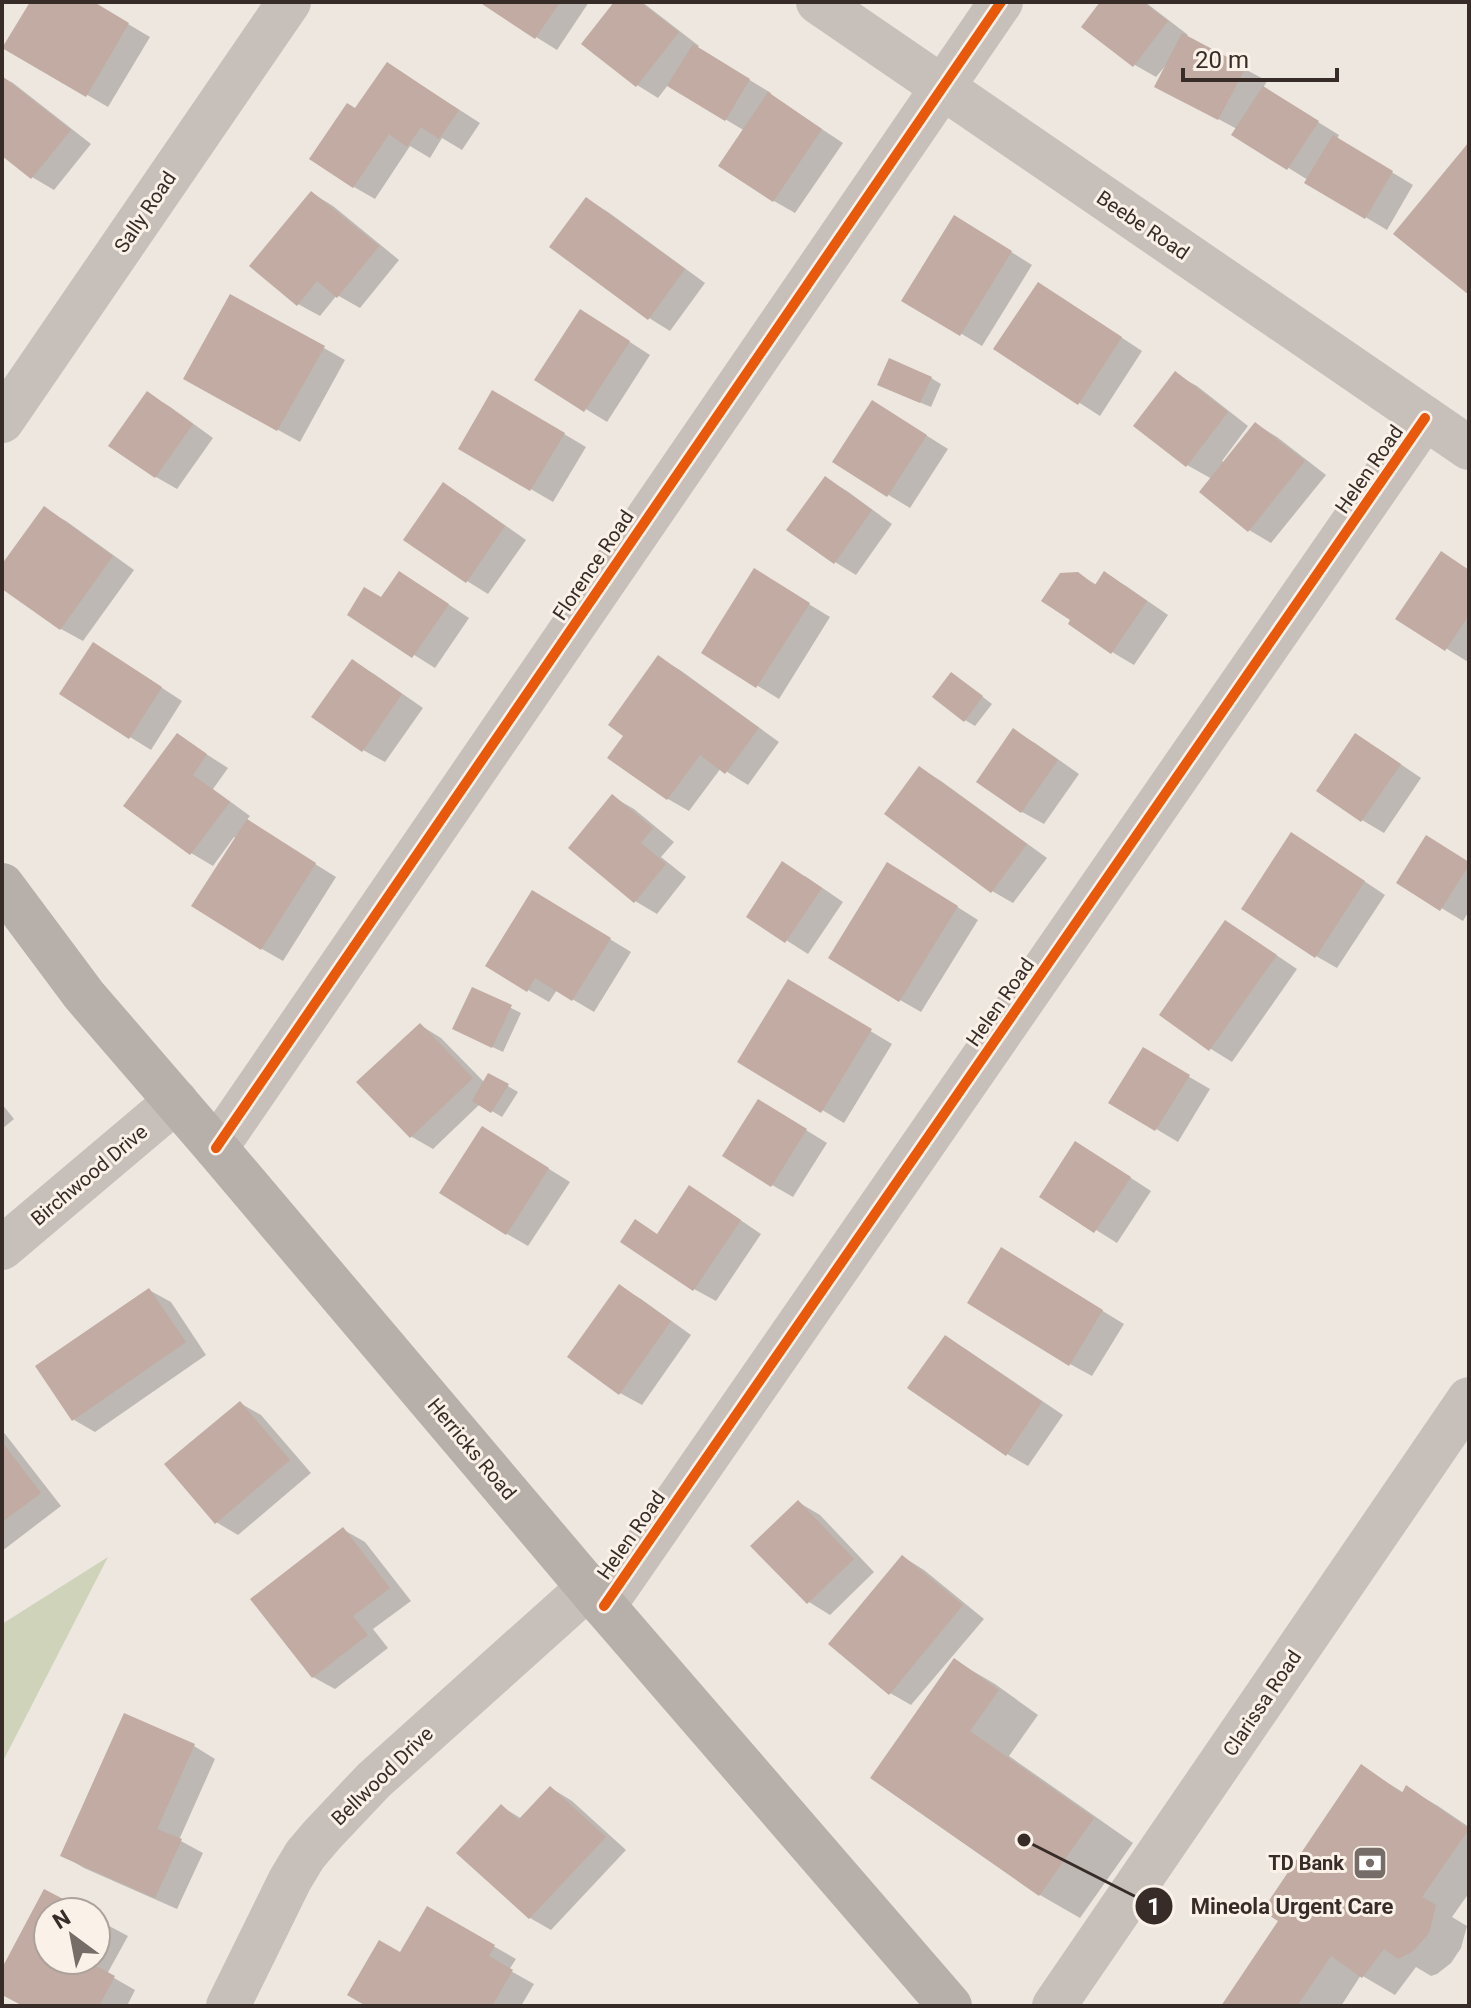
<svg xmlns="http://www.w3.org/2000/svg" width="1471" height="2008" font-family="Roboto,sans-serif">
	<rect width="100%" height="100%" fill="#ede7e0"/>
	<path fill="#ced3ba" d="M108 1557 2 1763V1624Z"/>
	<g fill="#0003">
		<path d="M32 2H91L150 37 108 107 5 47Z"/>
		<path d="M486 2H589L557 50 536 37Z"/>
		<path d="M616 2H641L646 5 699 46 697 48 771 93 770 95 843 143 795 213 774 201 745 131 668 85 658 98 637 85Z"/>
		<path d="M1102 2H1145L1188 35 1186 37 1267 81 1263 88 1339 135 1337 139 1413 185 1387 230 1307 182 1308 180 1234 134 1237 129 1179 98 1166 65 1156 77 1135 65 1084 27Z"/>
		<path d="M388 64 480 123 462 150 442 138 430 158 410 146 375 199 354 187 356 110Z"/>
		<path d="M2 77 13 83 91 144 54 190 32 177 2 153Z"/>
		<path d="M312 193 333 206 399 260 360 308 337 295 320 316 298 304Z"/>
		<path d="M587 199 608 212 705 283 670 331 649 318Z"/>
		<path d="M976 230 1032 265 982 346 904 300Z"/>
		<path d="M1060 297 1142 351 1100 416 996 349Z"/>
		<path d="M602 324 650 355 607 422 537 379Z"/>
		<path d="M324 348 345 360 300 442 207 391Z"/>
		<path d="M1175 374 1197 386 1248 426 1222 461 1225 463 1256 424 1277 437 1326 475 1271 543 1249 530 1202 492 1212 479 1187 465Z"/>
		<path d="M931 378 941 384 931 407 890 390Z"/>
		<path d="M493 392 586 447 553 502 460 448Z"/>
		<path d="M148 394 169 406 213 438 177 489 156 477Z"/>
		<path d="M894 415 948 449 910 508 834 462Z"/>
		<path d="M826 479 847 491 892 524 856 575 835 562Z"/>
		<path d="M443 485 465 497 526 540 488 594 467 581Z"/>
		<path d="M44 509 66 521 134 570 83 641 61 629 2 586V567Z"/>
		<path d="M1469 570V660L1468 662 1398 618Z"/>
		<path d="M1077 574 1097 585 1104 574 1126 586 1168 615 1134 665 1112 652 1070 623Z"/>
		<path d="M776 584 830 617 779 699 703 652Z"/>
		<path d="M421 586 469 618 435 668 349 614 382 599Z"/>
		<path d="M115 657 182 701 151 750 130 737Z"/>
		<path d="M659 658 680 670 779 742 748 785 721 768 689 811 668 799 610 757 626 736Z"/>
		<path d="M353 662 374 674 423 708 385 762 363 750Z"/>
		<path d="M962 681 992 704 975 726 965 720Z"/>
		<path d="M1014 731 1035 743 1079 774 1044 824 1022 812 979 781Z"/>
		<path d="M178 736 228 768 213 789 250 816 246 821 336 877 283 961 262 949 237 839 234 837 213 866 191 853 126 806Z"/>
		<path d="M1377 748 1421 778 1384 833 1362 820Z"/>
		<path d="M920 768 941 781 1047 858 1013 903 992 891Z"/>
		<path d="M613 797 634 809 674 842 661 857 686 877 657 914 635 901Z"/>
		<path d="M1313 847 1385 895 1337 968 1316 956Z"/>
		<path d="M1469 863V911L1463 921 1398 882Z"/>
		<path d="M805 876 843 902 808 954 748 916Z"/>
		<path d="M910 877 978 920 921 1012 900 1000Z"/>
		<path d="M554 905 631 952 594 1012 557 990 549 1002 528 990Z"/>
		<path d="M1247 935 1297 969 1232 1062 1211 1049 1161 1015Z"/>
		<path d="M789 982 892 1044 844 1123 740 1061Z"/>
		<path d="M473 989 521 1013 503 1052 465 1034Z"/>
		<path d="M420 1025 441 1038 485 1083 489 1075 518 1092 502 1117 480 1104 433 1149 412 1137 359 1082Z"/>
		<path d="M1143 1050 1210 1089 1178 1142 1111 1102Z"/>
		<path d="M2 1104 14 1119 2 1129Z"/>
		<path d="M780 1114 827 1143 793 1197 772 1185Z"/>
		<path d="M504 1141 570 1182 528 1246 507 1234Z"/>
		<path d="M1097 1156 1151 1191 1117 1243 1042 1196Z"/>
		<path d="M711 1200 761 1234 716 1301 694 1289 636 1222 658 1235Z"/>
		<path d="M1024 1263 1124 1324 1092 1376 1070 1364Z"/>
		<path d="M620 1287 641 1299 691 1335 642 1405 620 1393Z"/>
		<path d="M149 1290 171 1302 206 1355 95 1432 74 1420Z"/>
		<path d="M945 1337 967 1350 1063 1415 1028 1466 1007 1454Z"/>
		<path d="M240 1403 261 1415 311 1473 238 1535 216 1522Z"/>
		<path d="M2 1430 61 1506 2 1551Z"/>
		<path d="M798 1502 820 1515 874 1572 830 1615 809 1602Z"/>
		<path d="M344 1530 365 1542 411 1601 373 1629 388 1648 335 1689 313 1677Z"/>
		<path d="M903 1557 924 1570 984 1619 911 1705 890 1693Z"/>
		<path d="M954 1660 995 1684 1038 1715 1009 1756 1133 1843 1080 1918 1040 1895 873 1777Z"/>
		<path d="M194 1746 215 1759 179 1840 203 1853 177 1909 84 1868 62 1855Z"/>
		<path d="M1362 1767 1404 1793 1407 1788 1438 1806 1469 1827V1893L1452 1917 1467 1926 1461 1948 1451 1963 1437 1974 1431 1976 1416 1967 1395 1995 1361 1975 1341 2006H1224L1281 1920Z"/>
		<path d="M551 1788 572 1801 626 1850 551 1930 530 1918 502 1807 522 1819Z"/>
		<path d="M45 1892 84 1912H48V1960H96V1919L128 1936 107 1974 135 1990 127 2006H25L2 1993V1972Z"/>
		<path d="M428 1909 516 1959 509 1970 534 1984 521 2006H370Z"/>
	</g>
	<g fill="#c1aba2">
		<path d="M30 2H94L129 23 86 97 2 48Z"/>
		<path d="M484 2H560L535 39 482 4Z"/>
		<path d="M614 2H640L679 32 636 87 581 44Z"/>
		<path d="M1100 2H1143L1168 21 1133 67 1081 27Z"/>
		<path d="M1182 33 1246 67 1218 120 1154 87Z"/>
		<path d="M693 44 750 79 725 121 667 86Z"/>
		<path d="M387 62 459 110 439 139 421 127 407 147 389 134 353 188 309 159 347 103 355 108Z"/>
		<path d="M2 76 71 130 31 179 2 156Z"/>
		<path d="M1263 86 1319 121 1287 170 1231 135Z"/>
		<path d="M768 92 822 129 773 202 718 166Z"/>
		<path d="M1333 135 1393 171 1365 219 1304 183Z"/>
		<path d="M1469 142V295L1393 234Z"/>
		<path d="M311 191 379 246 337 298 317 281 297 306 249 266Z"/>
		<path d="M586 197 685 269 648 320 549 247Z"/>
		<path d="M954 215 1012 251 960 336 901 301Z"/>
		<path d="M1038 282 1122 337 1078 405 993 349Z"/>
		<path d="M230 294 325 346 277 431 183 379Z"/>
		<path d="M580 309 630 341 584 412 534 380Z"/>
		<path d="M889 358 932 377 920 403 877 385Z"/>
		<path d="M1175 371 1228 412 1186 467 1133 426Z"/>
		<path d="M492 390 565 433 530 491 458 449Z"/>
		<path d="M147 391 193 424 155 478 108 446Z"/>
		<path d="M872 400 927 435 887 497 832 462Z"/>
		<path d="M1255 422 1305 461 1248 532 1199 492Z"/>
		<path d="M825 476 872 510 834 564 786 530Z"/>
		<path d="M443 482 505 526 466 583 403 540Z"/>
		<path d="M44 506 113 556 60 630 2 589V564Z"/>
		<path d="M1441 551 1469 570V615L1445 651 1395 619Z"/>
		<path d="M754 568 810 603 756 688 701 653Z"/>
		<path d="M399 571 449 604 412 658 347 615 364 587 381 597Z"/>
		<path d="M1104 571 1147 601 1111 654 1068 624 1070 620 1041 601 1060 573 1078 572 1095 585Z"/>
		<path d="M93 642 162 687 129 739 59 694Z"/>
		<path d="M658 655 759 728 725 774 700 755 667 800 607 758 623 736 608 725Z"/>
		<path d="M352 659 402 694 362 752 311 717Z"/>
		<path d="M951 672 983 696 964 722 932 697Z"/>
		<path d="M1013 728 1058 760 1021 813 976 782Z"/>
		<path d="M177 733 207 754 193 775 230 802 190 855 123 806Z"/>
		<path d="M1355 733 1401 764 1361 822 1316 791Z"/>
		<path d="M919 766 1027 844 991 893 884 814Z"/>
		<path d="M612 794 653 828 641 843 666 864 634 903 568 848Z"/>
		<path d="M247 819 316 863 261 950 191 906Z"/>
		<path d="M1291 832 1365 881 1315 958 1241 909Z"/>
		<path d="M1426 835 1469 862V865L1440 911 1396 883Z"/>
		<path d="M782 861 822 888 785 943 746 917Z"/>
		<path d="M887 862 958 906 899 1002 828 958Z"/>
		<path d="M532 890 611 938 572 1001 535 978 527 992 485 966Z"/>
		<path d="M1225 920 1277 955 1209 1051 1159 1015Z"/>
		<path d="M788 979 872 1029 821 1113 737 1062Z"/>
		<path d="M472 987 512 1005 492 1048 452 1029Z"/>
		<path d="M420 1023 473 1078 410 1138 356 1082Z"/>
		<path d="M1143 1047 1190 1075 1155 1131 1108 1103Z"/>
		<path d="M488 1073 509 1084 491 1113 472 1101Z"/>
		<path d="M758 1099 807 1129 771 1187 722 1156Z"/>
		<path d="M482 1126 549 1168 506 1235 439 1193Z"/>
		<path d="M1075 1141 1131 1177 1094 1233 1039 1197Z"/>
		<path d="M689 1185 741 1220 693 1291 620 1242 635 1219 657 1234Z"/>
		<path d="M1001 1247 1103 1310 1069 1366 967 1303Z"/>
		<path d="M619 1284 671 1321 619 1395 567 1357Z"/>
		<path d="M149 1288 186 1342 72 1421 35 1366Z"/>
		<path d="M945 1335 1042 1402 1006 1456 907 1388Z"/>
		<path d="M240 1401 290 1460 215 1524 164 1464Z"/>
		<path d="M2 1442 41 1493 2 1522Z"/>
		<path d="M798 1500 854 1559 807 1604 750 1546Z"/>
		<path d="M343 1527 390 1588 353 1616 368 1635 312 1678 250 1599Z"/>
		<path d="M902 1555 963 1605 889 1695 828 1644Z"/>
		<path d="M954 1658 999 1690 970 1731 1094 1818 1039 1896 870 1778Z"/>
		<path d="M124 1713 195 1744 157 1829 182 1839 155 1898 60 1856Z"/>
		<path d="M1361 1764 1402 1793 1406 1785 1469 1829 1422 1897 1436 1905 1430 1930 1426 1937 1412 1952 1398 1959 1384 1949 1362 1978 1331 1956 1297 2006H1221L1278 1921 1262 1911Z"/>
		<path d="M550 1786 606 1837 529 1919 456 1853 501 1804 518 1820Z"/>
		<path d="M44 1889 88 1912H48V1960H85L115 1976 99 2006H23L2 1995V1968Z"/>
		<path d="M427 1906 495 1945 489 1956 513 1970 492 2006H366L347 1995 379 1940 400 1952Z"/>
	</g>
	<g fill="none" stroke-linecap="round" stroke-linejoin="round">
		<g stroke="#c6bfba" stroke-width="44">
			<path d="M818 2 1469 448"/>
			<path d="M2 421 289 2"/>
			<path d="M216 1148 1001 2"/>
			<path d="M2 1248 176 1101"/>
			<path d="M604 1606 1425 418"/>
			<path d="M228 2006 290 1880 305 1855 322 1835 374 1780 589 1587"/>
			<path d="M1054 2006 1469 1399"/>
		</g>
		<path stroke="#b7afaa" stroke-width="44" d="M2 885 84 995 216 1148 604 1606 950 2006"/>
		<g stroke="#faf1e8" stroke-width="15">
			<g id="cycleway">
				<path d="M216 1148 1001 2"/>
				<path d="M604 1606 1425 418"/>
			</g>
		</g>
		<use href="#cycleway" stroke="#e8590c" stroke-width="10"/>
	</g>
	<defs>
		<g id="bank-square" transform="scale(1.8)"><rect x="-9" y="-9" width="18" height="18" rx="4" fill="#776d68" stroke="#faf1e8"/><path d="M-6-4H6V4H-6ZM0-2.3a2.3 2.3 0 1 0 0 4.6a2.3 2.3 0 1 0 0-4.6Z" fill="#fff"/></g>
	</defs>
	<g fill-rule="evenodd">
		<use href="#bank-square" x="1370" y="1863"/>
	</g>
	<g text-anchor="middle" stroke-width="6" stroke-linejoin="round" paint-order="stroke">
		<g font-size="20" fill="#372c28" stroke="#faf1e8">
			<text transform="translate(145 212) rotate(-56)" y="7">Sally Road</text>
			<text transform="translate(1143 225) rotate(34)" y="7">Beebe Road</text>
			<text transform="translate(1369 469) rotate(-55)" y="7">Helen Road</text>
			<text transform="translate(593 565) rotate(-56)" y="7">Florence Road</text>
			<text transform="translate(1000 1002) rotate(-55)" y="7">Helen Road</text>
			<text transform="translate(89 1175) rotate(-40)" y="7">Birchwood Drive</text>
			<text transform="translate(472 1449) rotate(50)" y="7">Herricks Road</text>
			<text transform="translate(631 1535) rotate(-55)" y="7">Helen Road</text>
			<text transform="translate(1262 1703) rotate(-56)" y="7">Clarissa Road</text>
			<text transform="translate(382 1776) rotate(-44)" y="7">Bellwood Drive</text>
		</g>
		<g font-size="20" font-weight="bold" fill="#372c28" stroke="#faf1e8" text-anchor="end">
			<text x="1344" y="1870">TD Bank</text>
		</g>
	</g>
	<path fill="none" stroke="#372c28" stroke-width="3" d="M1024 1840L1154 1906"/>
	<g fill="#372c28" stroke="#faf1e8" stroke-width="3">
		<circle cx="1024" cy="1840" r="8"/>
		<circle cx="1154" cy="1906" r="20"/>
	</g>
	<g font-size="24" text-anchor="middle" font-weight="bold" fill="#fff">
		<text x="1154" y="1915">1</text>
	</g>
	<g font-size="22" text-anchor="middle" font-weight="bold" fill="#372c28" stroke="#faf1e8" stroke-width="6" stroke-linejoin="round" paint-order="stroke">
		<text x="1292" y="1914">Mineola Urgent Care</text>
	</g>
	<rect width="1471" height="2008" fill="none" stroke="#372c28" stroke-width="8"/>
	<g transform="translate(72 1936) rotate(328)"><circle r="38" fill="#faf1e8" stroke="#aca29b" stroke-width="2"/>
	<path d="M0-6L14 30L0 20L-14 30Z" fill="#776d68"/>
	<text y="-12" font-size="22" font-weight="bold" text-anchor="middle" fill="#372c28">N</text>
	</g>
	<path d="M1183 68v12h154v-12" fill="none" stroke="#372c28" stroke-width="4"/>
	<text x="1195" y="68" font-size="24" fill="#372c28" stroke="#faf1e8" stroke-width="6" paint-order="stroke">20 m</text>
</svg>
